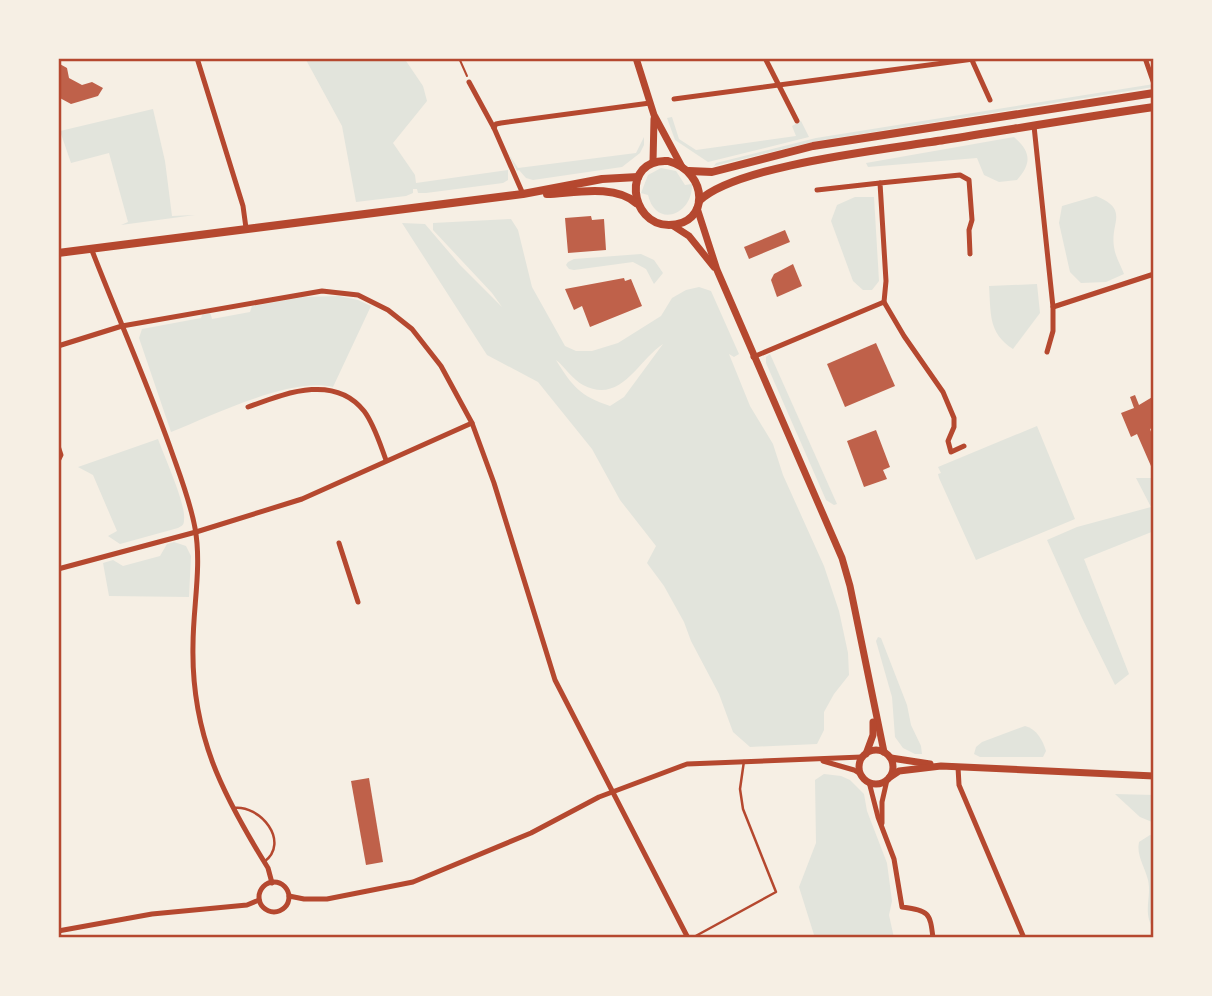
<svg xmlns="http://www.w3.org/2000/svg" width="1212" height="996" font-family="'Work Sans',sans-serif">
	<rect width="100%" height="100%" fill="#f6efe4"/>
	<g fill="#e2e4dc" fill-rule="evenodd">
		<path d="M305 58H323L325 61 335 58H404L423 86 427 101 393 143 415 175 416 183 508 170V180L503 183 426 193H418L417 189H413V193L406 196 356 202 342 126Z"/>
		<path d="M1154 84V87L817 141 714 166 716 163 816 138Z"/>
		<path d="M153 109 165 161 172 216 195 215 121 225 128 222 109 153 71 163 60 131Z"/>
		<path d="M672 117 679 139 696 150 796 136 792 126 801 121 809 137 708 162 675 140 667 118Z"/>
		<path d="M644 137V145L640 153 622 167 533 180 526 178 519 170 517 171 508 153 518 168 636 153Z"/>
		<path d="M1014 137C1031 152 1032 163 1017 180L999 182 984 175 977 158 868 167 866 163Z"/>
		<path d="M661 168 676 171 685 185 692 184C693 215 656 229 648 195L641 193 648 175Z"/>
		<path d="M1096 196C1130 210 1110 222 1114 247 1115 256 1121 266 1124 274L1106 282 1081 283 1070 272 1059 223 1062 206Z"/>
		<path d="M855 197H874L879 281 872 290H863L853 281 831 221 837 205Z"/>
		<path d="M511 219 518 230 532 287 565 346 576 351H592L618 343 661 316 672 298 686 290 699 287 711 291 739 354 734 357 729 354 750 406 773 444 783 475 824 566 839 611 848 653 849 675 834 694 824 712V730L817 744 750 747 733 732 719 694 691 641 684 622 664 586 647 563 656 546 620 500 592 449 538 382 487 355 402 223 425 224 460 265 502 307 492 293 433 230V223ZM663 344 624 397 610 406C580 396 572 386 556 360 564 366 573 380 583 385 621 405 638 360 663 344Z"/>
		<path d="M641 254 654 260 663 273 654 284 646 269 633 262 574 270 569 269 566 265 568 262 574 259Z"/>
		<path d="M1037 284 1040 313 1013 349C988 333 991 313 989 286Z"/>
		<path d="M339 296 358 300 371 306 333 387C290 377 214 415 171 432L139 338 142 329 201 318 203 313 210 312 212 319 250 312 252 306 303 297Z"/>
		<path d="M770 354 837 504 834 505 826 500 766 363V357Z"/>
		<path d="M1037 426 1075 519 976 560 939 478 938 474 941 473 938 467Z"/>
		<path d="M158 439C164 456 186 504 184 519 184 525 183 525 178 528L120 544 108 536 117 531 93 475 78 467Z"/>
		<path d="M1136 478H1154V531L1084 559 1129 674 1115 685 1082 618 1047 540 1077 527 1151 507Z"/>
		<path d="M174 542 186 546 191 556 189 597 109 596 103 563 113 560 123 566 160 556 167 544Z"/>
		<path d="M878 637 881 638 907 705 911 725 921 746 922 754H915L903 748 895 737 892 697 876 641Z"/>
		<path d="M1025 726C1037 729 1043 741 1046 751L1043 757H980L974 754 976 747 982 742Z"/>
		<path d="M824 774 841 776 850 780 864 794 867 811 887 863 892 901 889 915 894 938H815L799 887 816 843 815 780Z"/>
		<path d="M1115 794 1154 795 1152 822 1140 817Z"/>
		<path d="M1150 835 1154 836V930C1142 912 1152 898 1148 880 1145 867 1136 855 1139 842Z"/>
	</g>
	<g fill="#bf614a">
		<path d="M58 63 67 68 69 78 82 85 92 82 103 88 98 96 71 104 58 97Z"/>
		<path d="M591 216 592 220 604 219 606 250 568 253 565 218Z"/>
		<path d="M785 230 790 242 749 259 744 247Z"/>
		<path d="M793 264 802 286 777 297 771 280 774 274Z"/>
		<path d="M624 278 625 281 631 279 642 306 590 327 582 306 574 310 565 289Z"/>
		<path d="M876 343 895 386 845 407 827 364Z"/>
		<path d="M1135 395 1139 405 1154 396V427L1150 429 1154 440V473L1137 434 1131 437 1121 413 1134 408 1130 397Z"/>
		<path d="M876 430 890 467 883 470 887 479 864 487 847 441Z"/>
		<path d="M369 778 383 862 366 865 351 781Z"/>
	</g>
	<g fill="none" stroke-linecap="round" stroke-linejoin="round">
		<path stroke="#b5482f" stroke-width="2" d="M459 58 467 76"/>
		<g stroke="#b5482f" stroke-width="2.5">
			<path d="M233 808C260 804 291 842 264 862"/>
			<path d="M692 938 776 892 743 809 740 789 744 761"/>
		</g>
		<g stroke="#b5482f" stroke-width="5">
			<path d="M197 58 243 206 246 228"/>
			<path d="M765 58 797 121"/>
			<path d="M971 58 990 100"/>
			<path d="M1145 58 1154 84"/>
			<path d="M469 82 494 128 523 194"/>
			<path d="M674 99 981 58"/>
			<path d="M1034 126 1053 307V331L1047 352"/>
			<path d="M494 128 496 124 501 123 650 103"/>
			<path d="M817 190 880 183"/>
			<path d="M91 248C117 315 146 380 170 447 179 473 190 500 195 528 202 566 193 607 193 645 191 734 222 794 268 868L272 883"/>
			<path d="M1053 307 1154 274"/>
			<path d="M58 346 122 326 322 291 358 295 388 310 412 329 441 366 472 423 494 483 555 680 688 938"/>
			<path d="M753 357 884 302"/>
			<path d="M248 407C284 394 334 373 364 411 374 424 380 444 386 460"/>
			<path d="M58 446 61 455 58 461"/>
			<path d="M964 446 951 452 948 441 954 427V418L943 392 904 336 884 302 886 281 880 183 960 175 969 180 972 220 969 230 970 254"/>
			<path d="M339 543 358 602"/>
			<path d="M58 569 196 532 302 499 472 423"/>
			<path d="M823 761 854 770 862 775"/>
			<path d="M958 767 959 785 1024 938"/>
			<path d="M869 782 878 817 894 859 902 907C929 911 930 912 933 938"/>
			<path d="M882 823V802L887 780"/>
			<circle cx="274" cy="897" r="15"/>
			<path d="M289 896 304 899H327L413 882 531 833 599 797 687 764 862 757"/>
			<path d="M58 931 152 914 247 905 259 900"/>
		</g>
		<g stroke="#b5482f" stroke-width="7">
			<path d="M636 58 654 115 682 167"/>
			<path d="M653 162 654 119"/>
			<path d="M697 208 717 270 842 558 850 586 884 752"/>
			<path d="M672 225 689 236 714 267"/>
			<circle cx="876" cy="767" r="17"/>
			<path d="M866 754 873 735V722"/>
			<path d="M891 758 930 764"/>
			<path d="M890 777 899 771 941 766 1154 776"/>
		</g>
		<g stroke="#b5482f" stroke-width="8">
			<path d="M668 161C709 172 710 225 669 225 629 225 621 158 668 161Z"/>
			<path d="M689 171 712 172 813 146 1154 93"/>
			<path d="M547 194C574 193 614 184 636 203"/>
			<path d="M699 201C736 165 889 149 944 140 1014 129 1084 117 1154 107"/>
			<path d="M58 253 523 194 602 179 638 177"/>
		</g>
	</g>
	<rect width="1212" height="996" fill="none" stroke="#f6efe4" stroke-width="119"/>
	<rect x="60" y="60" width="1092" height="876" fill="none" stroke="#b5482f" stroke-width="2.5"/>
</svg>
